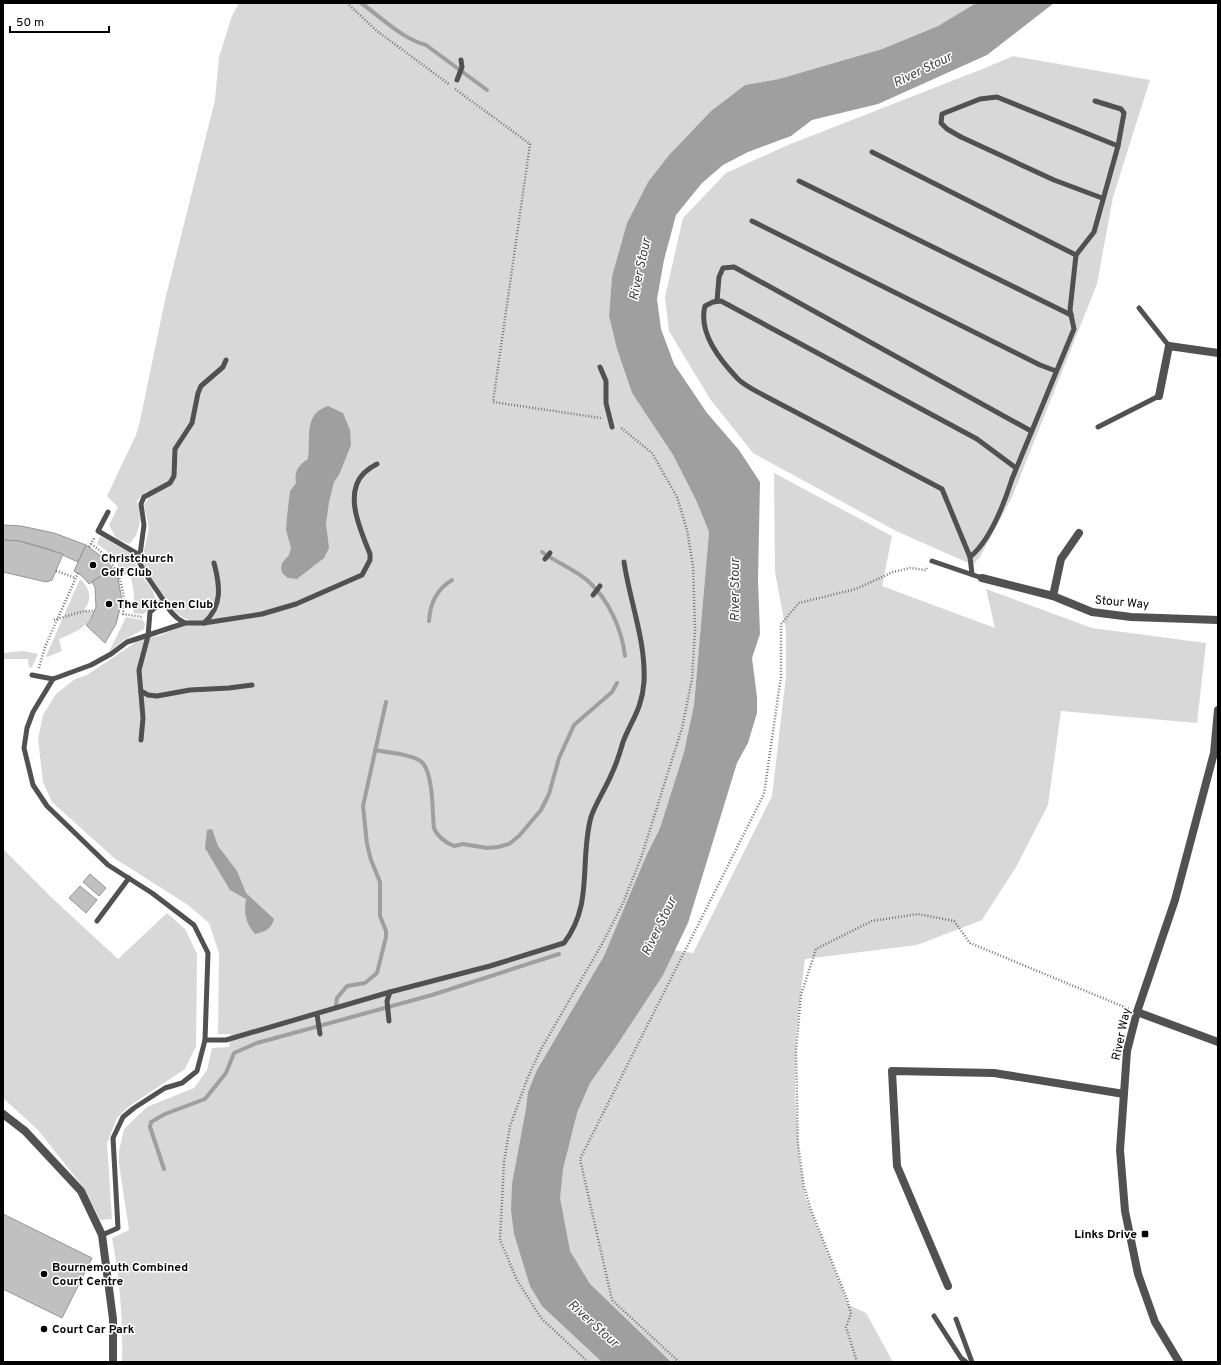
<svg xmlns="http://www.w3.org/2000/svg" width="1221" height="1365" font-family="Overpass,sans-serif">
	<rect width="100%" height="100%" fill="#fff"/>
	<g fill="#d8d8d8">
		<path d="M239 3H976L938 26 882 49 779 79 745 85 711 111 669 155 648 182 627 223 612 276 609 316 617 349 632 393 673 455 696 500 709 532 694 705 684 752 660 828 647 854 612 941 693 953 772 796 786 676V631L775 572 774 473 892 536 882 586 995 628 986 589 1092 628 1206 643 1197 723 1061 711 1048 805 1016 867 982 920 917 945 805 959 796 1034 795 1095 799 1156 805 1197 849 1305 866 1313 893 1362H122C123 1321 120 1279 112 1238L129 1230 119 1164V1151L124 1129 147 1107 194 1088 207 1070 212 1048 229 1047 231 1034H218L219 953 209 923 188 905 114 858 52 802 43 782 38 739 43 715 56 694 75 679 87 675 139 640 161 635 192 621C168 615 157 585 143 566L142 559 149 528 144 505 150 496 147 491 137 501C142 515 141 534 129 544L116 538 109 525 118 507 107 496 136 435 140 421 165 300 215 100 219 57 232 16Z"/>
		<path d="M1013 56 1150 80 1113 197 1097 284 1012 497 980 557 973 565 896 531 753 453 710 399 669 331 665 297 683 218 726 173 788 145 985 68Z"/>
		<path d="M100 536 134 555C136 560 136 568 140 573 150 588 166 599 143 614L133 613 134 593 130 573 123 575C117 560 110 552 97 544Z"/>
		<path d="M80 579C90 589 93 598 84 610L94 613C86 628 74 633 59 639L62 651 47 657 46 656Z"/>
		<path d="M126 617 143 620 145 624 144 629 124 640 109 652Z"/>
		<path d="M24 651 38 654 32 667 29 668 28 659H3V653Z"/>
		<path d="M3 849 51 897 118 959 167 913 185 929 197 954 196 1046 185 1069 128 1107 117 1118 107 1143 112 1219 100 1220 84 1188 38 1130 3 1098Z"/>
	</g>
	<g fill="#9f9f9f">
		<path d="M976 3H1054L987 55 878 104 812 120 791 136 748 152 723 165 702 183 676 215 664 260 657 299 661 329 674 364 707 413 739 450 760 482 758 580 760 634 752 658 757 697V713L748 743 737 763 688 923 663 975 617 1045 590 1083 577 1113 563 1169 560 1198 570 1251 590 1284 671 1362H602L542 1306 530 1286 514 1234 511 1210 512 1184 526 1109 528 1092 537 1070 604 956 647 854 660 828 684 752 694 705 709 532 696 500 673 455 632 393 617 349 609 316 612 276 627 223 648 182 669 155 711 111 745 85 779 79 882 49 938 26Z"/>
		<path d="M328 406 343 413 350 430 351 445 339 475 334 482 329 502 326 524 329 548 324 558 297 579 288 578 283 574 281 569 282 563 289 555 291 548 286 530 287 517 290 491 296 483C294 472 298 465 308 459 311 437 303 414 328 406Z"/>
		<path d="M212 829 218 846 237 871 246 893 274 919C271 930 264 932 255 934 245 922 244 914 246 899L230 890 205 848 207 830Z"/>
	</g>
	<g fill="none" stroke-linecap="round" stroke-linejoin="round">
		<g stroke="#9f9f9f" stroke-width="4">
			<path d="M361 3C381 17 402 39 426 45L487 90"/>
			<path d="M542 552C557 563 576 570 589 582 609 600 622 630 625 656"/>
			<path d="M429 621C430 604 437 589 452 580"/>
			<path d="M375 750C389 753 406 753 419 760 434 768 432 812 434 828 437 836 446 843 454 846L463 844 487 848 498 847 509 844 519 836 541 810 549 794 559 758 574 725 612 692 617 683"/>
			<path d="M336 1005 337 998 347 986 365 983 377 973 386 937V931L380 916V882L371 860 367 844 363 806 386 702"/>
			<path d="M164 1169 150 1127 151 1122 165 1114 205 1099 226 1073 234 1053 257 1043 432 995 559 954"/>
		</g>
	</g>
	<g fill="#c0c0c0" stroke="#959595">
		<path d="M3 525 21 526 54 533 86 545 78 562 49 549 19 541 3 540Z"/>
		<path d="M3 540 19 541 63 554 52 580 46 582 3 572Z"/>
		<path d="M86 545 105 559 112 568 89 584 82 576 74 571Z"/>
		<path d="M112 568 118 578 122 601 116 624 105 643 86 625 91 619 96 607 95 587 92 582Z"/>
		<path d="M90 874 106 888 99 896 83 882Z"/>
		<path d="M80 886 97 900 86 913 69 898Z"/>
		<path d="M3 1214 92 1258 62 1318 3 1289Z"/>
	</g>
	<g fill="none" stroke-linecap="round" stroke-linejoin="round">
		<g stroke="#737373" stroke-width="2.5" stroke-dasharray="1 2" stroke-linecap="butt">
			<path d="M347 3 377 31 450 85"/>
			<path d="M455 89 530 144 493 402 601 418"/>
			<path d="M91 544C115 560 127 585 123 614L142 617"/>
			<path d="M89 547 95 537"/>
			<path d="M56 571 76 578"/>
			<path d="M54 620 84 611H95"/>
			<path d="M39 668 45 647 78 573"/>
			<path d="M588 1362 541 1318 517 1280 500 1240 504 1162 510 1126 528 1077 541 1049 602 944 623 903 641 858 682 728 692 679 695 630 693 566 687 530 677 497 652 453 620 427"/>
			<path d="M679 1362 612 1300 580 1159 764 794 781 676V624L799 603 856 589 893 572 910 568 926 570 927 568"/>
			<path d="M857 1362 846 1327 851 1314 847 1299 811 1210 804 1187 798 1144 796 1051 801 995 816 949 872 921 918 914 954 921 970 943 1129 1009"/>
		</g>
		<g stroke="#515151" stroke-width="5">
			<path d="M457 80 462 67 461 60"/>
			<path d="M872 152 1076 255"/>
			<path d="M799 181 1071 315"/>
			<path d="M1102 198 1054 180 961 137 947 129 941 123 942 114 980 99 997 97 1118 146"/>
			<path d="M752 221 1040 365 1056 371"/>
			<path d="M717 301 719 277 723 268 734 267 1031 431"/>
			<path d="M1139 308 1169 346"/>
			<path d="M600 367 606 381V403L612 427"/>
			<path d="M1098 427 1159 396"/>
			<path d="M108 512 98 531 136 553C140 567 147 576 155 588 165 601 169 615 185 623"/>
			<path d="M970 557 942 489 765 396C756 391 745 386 738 379 720 360 698 333 705 306L713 302 721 301 977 439 1016 468"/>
			<path d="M545 559 550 553"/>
			<path d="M932 561 982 578"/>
			<path d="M139 562 144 525 141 504 144 497 170 483 174 476 175 449 192 423 198 393 201 386 223 367 226 360"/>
			<path d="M972 574 970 557C991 540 1004 504 1012 479L1074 329 1070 310 1076 255 1094 232 1118 146 1124 113 1121 109 1095 101"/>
			<path d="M593 595 600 586"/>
			<path d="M204 623C223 606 220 585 214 563"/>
			<path d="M32 675 53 679"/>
			<path d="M141 691 148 695 157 696 190 690 229 688 252 685"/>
			<path d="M141 740 143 718 139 670 148 636 150 612 163 601"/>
			<path d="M97 921 129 878"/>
			<path d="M317 1014 320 1034"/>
			<path d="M389 1021 387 1001 390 992"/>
			<path d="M205 1040H226L390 992 490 966 564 943C594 904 579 861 591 817 596 802 606 788 612 773 617 763 620 752 623 742 632 719 642 709 644 682 646 641 630 602 624 562"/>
			<path d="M102 1235 118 1228 113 1138 123 1117 134 1108 165 1088 182 1083 197 1071 205 1040 208 953 194 925 152 893 108 865 47 806 33 785 24 748 27 728 33 712 53 679 91 665 111 654 127 642 185 623H204L262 614 296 604 362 575 370 560V554C361 531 343 494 364 473 368 469 373 466 377 464"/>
			<path d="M934 1316 961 1358 966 1362"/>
			<path d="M956 1319 972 1362"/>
		</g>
		<g stroke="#515151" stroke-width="8">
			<path d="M1159 396 1169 346 1218 353"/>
			<path d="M982 578 1053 596 1092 612 1131 617 1218 620"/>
			<path d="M1053 596 1061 559 1079 533"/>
			<path d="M1137 1012 1218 1042"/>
			<path d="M3 1114 25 1131 81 1191 102 1235 113 1319V1362"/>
			<path d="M948 1286 897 1166 892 1071 994 1073 1124 1094"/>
			<path d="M1179 1362 1155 1322 1138 1274 1125 1211 1120 1150 1127 1051 1137 1012 1175 900 1214 753 1218 710"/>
		</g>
	</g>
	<g fill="#000" stroke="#fff" stroke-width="1.5">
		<circle cx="93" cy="565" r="4"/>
		<circle cx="109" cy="604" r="4"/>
		<rect x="1141" y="1230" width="8" height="8" rx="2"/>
		<circle cx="44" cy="1274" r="4"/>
		<circle cx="44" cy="1329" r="4"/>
	</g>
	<g text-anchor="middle" stroke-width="3" stroke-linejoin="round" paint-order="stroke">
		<g font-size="12" font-weight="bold" fill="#000" stroke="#fff" text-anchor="start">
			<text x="101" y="562">Christchurch<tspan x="101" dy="14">Golf Club</tspan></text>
			<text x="117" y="608">The Kitchen Club</text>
			<text x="1137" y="1238" text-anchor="end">Links Drive</text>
			<text x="52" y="1271">Bournemouth Combined<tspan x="52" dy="14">Court Centre</tspan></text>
			<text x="52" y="1333">Court Car Park</text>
		</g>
		<g font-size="12" fill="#000" stroke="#fff">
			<text transform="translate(1122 602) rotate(5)" y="4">Stour Way</text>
			<text transform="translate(1121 1034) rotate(-78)" y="4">River Way</text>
		</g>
		<g font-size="13" font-style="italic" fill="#404040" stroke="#fff">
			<text transform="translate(922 69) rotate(-26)" y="5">River Stour</text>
			<text transform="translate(639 269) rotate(-78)" y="5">River Stour</text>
			<text transform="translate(734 590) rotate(-90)" y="5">River Stour</text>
			<text transform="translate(658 926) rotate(-64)" y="5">River Stour</text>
			<text transform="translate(594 1323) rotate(42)" y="5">River Stour</text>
		</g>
	</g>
	<rect width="1221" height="1365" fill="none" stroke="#000000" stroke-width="8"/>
	<path d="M10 26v6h99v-6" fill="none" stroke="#000000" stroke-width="2"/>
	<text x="16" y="26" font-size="12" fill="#000000" stroke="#ffffff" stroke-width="3" paint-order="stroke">50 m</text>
</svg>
